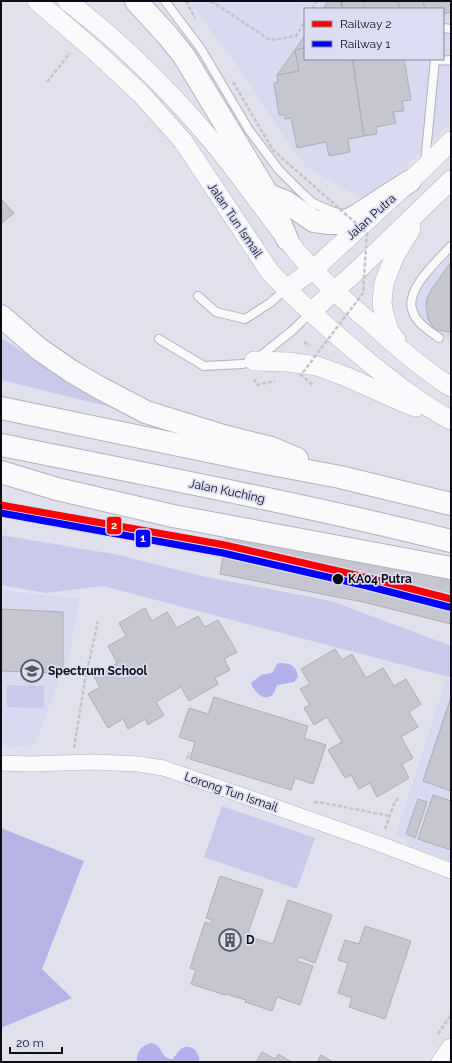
<svg xmlns="http://www.w3.org/2000/svg" width="452" height="1063" font-family="Raleway,sans-serif">
	<rect width="100%" height="100%" fill="#e1e1ed"/>
	<g fill="#d9d9ef" fill-rule="evenodd">
		<path d="M188 1H451V122L385 187 361 198 306 167 290 145 235 62ZM305 9H443V59H305Z"/>
		<path d="M451 254V341L428 325 420 317 415 306 416 296 420 287 427 279Z"/>
		<path d="M1 590 80 599 68 660 58 683 35 744 11 747 1 744Z"/>
		<path d="M446 679 451 681V861L405 844 407 839 396 835Z"/>
	</g>
	<g fill="#c9caea">
		<path d="M1 338 58 374 126 411 1 380Z"/>
		<path d="M1 535 119 555 202 576 331 601 449 645 451 648V676L449 677 103 586 46 593 1 585Z"/>
		<path d="M7 685 44 686V708L7 707Z"/>
		<path d="M222 806 315 838 297 889 204 857Z"/>
	</g>
	<path fill="#b6b4e5" d="M1 828 84 861 42 969 72 998 1 1028Z"/>
	<g fill="#b2b1ec">
		<path d="M280 663C292 663 296 666 298 677L294 682 277 685C276 687 275 692 273 694 265 703 253 691 251 683L261 675 271 673 273 672 277 664Z"/>
		<path d="M151 1043C164 1045 159 1058 172 1059 178 1055 179 1045 189 1047 191 1047 194 1049 195 1050 198 1053 200 1058 199 1062H137C136 1052 141 1046 151 1043Z"/>
	</g>
	<g fill="#c6c6d0" stroke="#aeaeb8">
		<path d="M328 1H340L342 9H323Z"/>
		<path d="M341 1H363L365 9H342Z"/>
		<path d="M342 1H421L422 9H343Z"/>
		<path d="M363 1H398L400 9H365Z"/>
		<path d="M398 1H423L425 9H400Z"/>
		<path d="M423 1H451V12L443 14V9H425Z"/>
		<path d="M305 35V48L295 50Z"/>
		<path d="M305 48V59H352L364 136 348 139 350 152 329 156 326 142 297 148 291 118 285 119V115H279L274 83 278 82 277 75 299 71 295 50Z"/>
		<path d="M295 50 299 71 277 75Z"/>
		<path d="M353 59H404L411 100 402 101 404 111 393 112 396 123 376 127 377 134 364 136Z"/>
		<path d="M1 199 14 213 1 224Z"/>
		<path d="M451 262V332L437 330 433 327 428 319 426 304 427 298 431 290Z"/>
		<path d="M227 532 451 578V624L363 602 220 574Z"/>
		<path d="M145 608 152 621 167 612 177 628 198 616 205 627 218 620 237 652 224 659 230 670 215 678 218 684 189 701 181 687 156 702 164 715 148 725 145 719 128 729 123 719 108 728 88 694 100 687 94 677 117 663 108 646 126 636 119 623Z"/>
		<path d="M1 609 63 612V673L1 671Z"/>
		<path d="M335 649 342 660 352 654 366 678 383 668 394 686 406 679 421 704 409 712 418 727 401 737 413 758 402 764 409 778 377 797 370 783 359 789 351 775 345 778 328 750 342 742 327 717 314 725 304 708 310 705 300 689 310 684 301 669Z"/>
		<path d="M214 697 308 726 304 738 326 745 313 784 295 778 291 790 190 759 195 742 179 737 189 708 208 714Z"/>
		<path d="M451 697V791L423 781Z"/>
		<path d="M433 795 451 801V850L418 839Z"/>
		<path d="M418 799 427 802 415 838 406 834Z"/>
		<path d="M220 876 263 890 247 936 273 944 288 900 332 915 315 963 299 957 297 961 313 966 300 1005 277 997 272 1011 245 1002 246 1000 226 994 225 995 191 984 196 970 190 968 205 922 210 924 212 920 206 918Z"/>
		<path d="M365 926 411 941 385 1019 349 1007 352 998 338 993 348 963 338 960 345 940 359 944Z"/>
		<path d="M262 1052 275 1059 278 1054 291 1062H256Z"/>
		<path d="M321 1055 333 1062H317Z"/>
	</g>
	<g fill="none" stroke-linecap="round" stroke-linejoin="round">
		<g stroke="#b2b2bc" stroke-width="10">
			<g id="service">
				<path d="M165 1 201 49 249 130 279 170 301 192 313 203 334 212 345 214"/>
				<path d="M443 28 451 29"/>
				<path d="M436 59C441 61 445 61 451 60"/>
				<path d="M425 163 435 59"/>
				<path d="M198 296 216 312 245 319 270 303 286 289"/>
				<path d="M439 338C430 331 417 324 413 312 403 291 438 260 451 246"/>
				<path d="M159 339 204 366 243 364 254 361 293 330 311 312"/>
			</g>
		</g>
		<g stroke="#b2b2bc" stroke-width="16">
			<path id="minor" d="M1 763 29 764 93 762 139 764 163 768 224 789 380 844 451 871"/>
		</g>
		<g stroke="#b2b2bc" stroke-width="20">
			<g id="tertiary">
				<path d="M37 1 95 51 141 94 183 141 270 272C301 305 336 335 371 364 396 384 422 405 451 420"/>
				<path d="M67 1C121 42 169 90 212 141 242 177 268 216 297 252 319 278 345 301 371 323 396 346 422 369 451 387"/>
				<path d="M286 289 314 269 424 168 451 141"/>
				<path d="M311 312 361 267 451 180"/>
				<path d="M396 340 389 331 384 314 382 303 383 291 384 283 395 255 411 229"/>
				<path d="M254 361 288 362 317 366 347 377 405 403 416 407"/>
				<path d="M441 1062 451 1048"/>
			</g>
		</g>
		<g stroke="#b2b2bc" stroke-width="24">
			<g id="primary">
				<path d="M136 1 168 36 184 56 268 195 287 239"/>
				<path d="M268 195 286 202 314 221 329 223H342L356 216 410 181"/>
			</g>
		</g>
		<g stroke="#b2b2bc" stroke-width="24">
			<g id="trunk">
				<path d="M1 316 39 349 71 371 100 388 146 412 223 436 271 448 297 459"/>
				<path d="M1 408 266 463 340 477 451 504"/>
				<path d="M1 445C151 475 302 504 451 541"/>
				<path d="M1 472 57 489 173 516 451 568"/>
			</g>
		</g>
		<g stroke="#c3c3c8" stroke-width="2.5" stroke-dasharray="4 2" stroke-linecap="butt">
			<path d="M186 1 195 18"/>
			<path d="M211 1 270 40 296 36 305 21"/>
			<path d="M312 9 317 1"/>
			<path d="M47 82 70 53"/>
			<path d="M304 342 310 346"/>
			<path d="M254 379 257 385 275 381"/>
			<path d="M74 748 85 680 98 621"/>
			<path d="M187 759 189 752"/>
			<path d="M314 802 324 803 390 816"/>
			<path d="M385 829 394 804 398 798"/>
			<path d="M438 1034 451 1015"/>
		</g>
		<use href="#service" stroke="#fafafc" stroke-width="8"/>
		<use href="#minor" stroke="#fafafc" stroke-width="15"/>
		<use href="#tertiary" stroke="#fafafc" stroke-width="19"/>
		<use href="#primary" stroke="#fafafc" stroke-width="22"/>
		<use href="#trunk" stroke="#fafafc" stroke-width="22"/>
		<path stroke="#c3c3c8" stroke-width="2.5" stroke-dasharray="4 2" stroke-linecap="butt" d="M233 82 273 150 367 233 363 293 301 375 314 386"/>
		<g stroke="#dcdcf2" stroke-width="10">
			<path id="rail-1" d="M1 505 225 545 369 578 451 599"/>
		</g>
		<g stroke="#dcdcf2" stroke-width="10">
			<path id="rail-2" d="M1 513 223 553 367 586 449 607"/>
		</g>
		<use href="#rail-1" stroke="#f00" stroke-width="7"/>
		<use href="#rail-2" stroke="#00f" stroke-width="7"/>
	</g>
	<defs>
		<g id="school-ring" transform="scale(1.15)"><circle r="9.5" fill="#dcdcf2" stroke="#575760" stroke-width="1.5"/><path d="M0-5L7-2L0 1L-7-2ZM-4 1L0 2.5L4 1V4Q0 6-4 4Z" fill="#575760"/></g>
		<g id="building-ring" transform="scale(1.15)"><circle r="9.5" fill="#dcdcf2" stroke="#575760" stroke-width="1.5"/><path d="M-4-6H4V6H1V3H-1V6H-4ZM-2.5-4.3h1.7v1.8h-1.7ZM.8-4.3h1.7v1.8H.8ZM-2.5-1h1.7V.8h-1.7ZM.8-1h1.7V.8H.8Z" fill="#575760"/></g>
	</defs>
	<g fill-rule="evenodd">
		<use href="#school-ring" x="32" y="671"/>
		<use href="#building-ring" x="230" y="940"/>
	</g>
	<circle fill="#0c0d14" stroke="#dcdcf2" stroke-width="1.5" cx="338" cy="579" r="6"/>
	<g text-anchor="middle" stroke-width="3.5" stroke-linejoin="round" paint-order="stroke">
		<g font-size="12" fill="#0c0d14" stroke="#dcdcf2">
			<text transform="translate(371 217) rotate(-42)" y="4">Jalan Putra</text>
			<text transform="translate(235 220) rotate(56)" y="4">Jalan Tun Ismail</text>
			<text transform="translate(227 491) rotate(12)" y="4">Jalan Kuching</text>
			<text transform="translate(231 792) rotate(19)" y="4">Lorong Tun Ismail</text>
		</g>
		<g font-size="12" font-weight="bold" fill="#0c0d14" stroke="#dcdcf2" text-anchor="start">
			<text x="348" y="583">KA04 Putra</text>
		</g>
		<g font-size="12" font-weight="bold" fill="#0c0d14" stroke="#dcdcf2" text-anchor="start">
			<text x="48" y="675">Spectrum School</text>
			<text x="246" y="944">D</text>
		</g>
	</g>
	<g stroke="#dcdcf2" stroke-width="1.5">
		<rect x="106" y="516" width="16" height="19" rx="4" fill="#f00"/>
		<rect x="135" y="529" width="16" height="19" rx="4" fill="#00f"/>
	</g>
	<g font-size="11" text-anchor="middle" font-weight="bold" fill="#fff">
		<text x="114" y="529">2</text>
		<text x="143" y="542">1</text>
	</g>
	<rect width="452" height="1063" fill="none" stroke="#0c0d14" stroke-width="4"/>
	<rect x="304" y="8" width="140" height="52" fill="#dcdcf2" stroke="#898999"/>
	<rect x="312" y="21" width="20" height="6" fill="#ff0000" stroke="#898999"/>
	<text x="340" y="28" font-size="12" fill="#0c0d14">Railway 2</text>
	<rect x="312" y="41" width="20" height="6" fill="#0000ff" stroke="#898999"/>
	<text x="340" y="48" font-size="12" fill="#0c0d14">Railway 1</text>
	<path d="M10 1047v6h52v-6" fill="none" stroke="#0c0d14" stroke-width="2"/>
	<text x="16" y="1047" font-size="12" fill="#0c0d14" stroke="#dcdcf2" stroke-width="3" paint-order="stroke">20 m</text>
</svg>
